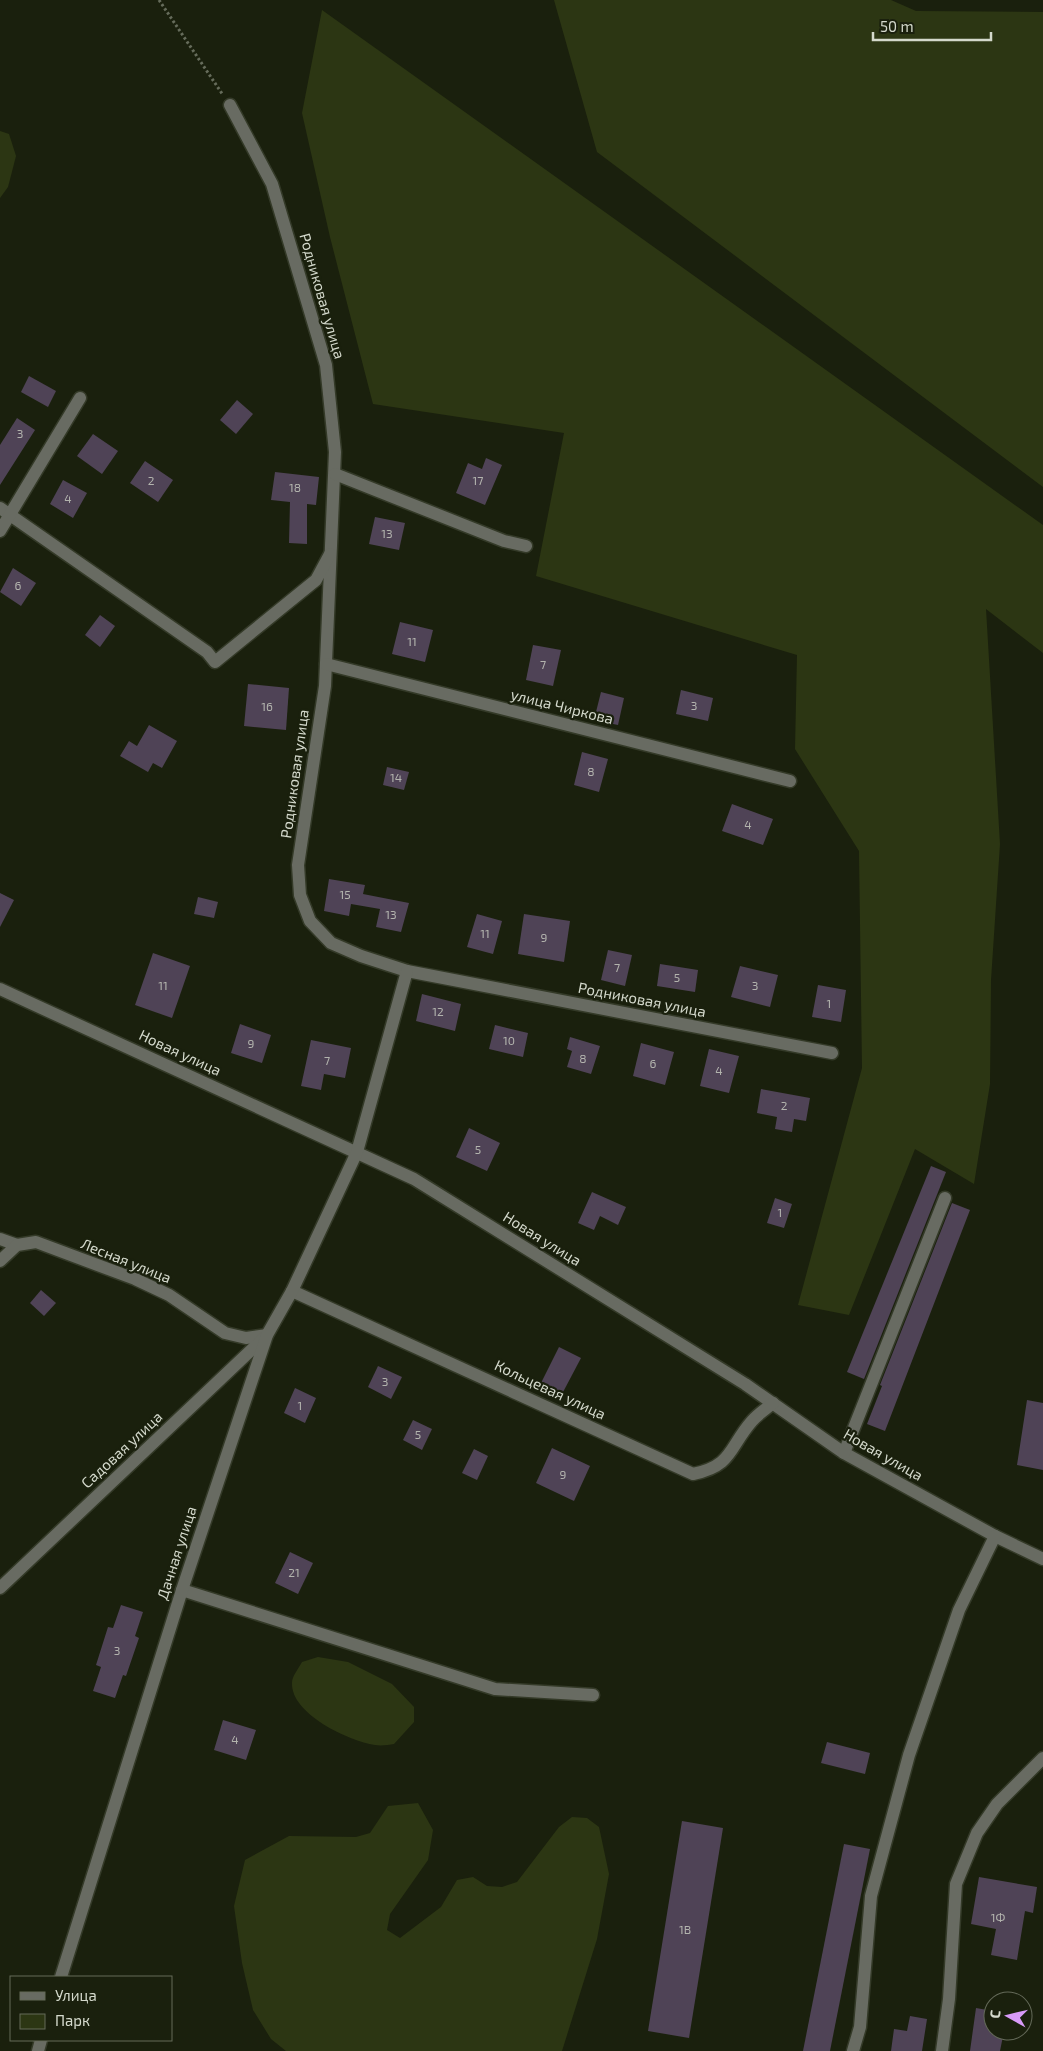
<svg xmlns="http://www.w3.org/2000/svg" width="1043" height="2051" font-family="'Exo 2',sans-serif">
	<rect width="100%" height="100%" fill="#1a200d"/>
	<g fill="#2c3613">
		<path d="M554 0H891L916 11 1043 12V487L597 152Z"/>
		<path d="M322 10 1043 525V653L986 609 1000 844 991 980 990 1084 974 1184 915 1149 849 1315 798 1305 862 1068 859 851 795 749 797 655 536 576 564 433 373 404 330 237 302 113Z"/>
		<path d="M0 131 9 134 16 156 8 187 0 198Z"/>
		<path d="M318 1657 348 1662 392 1684 414 1707V1722L394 1744C388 1745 381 1746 375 1745 349 1741 291 1714 292 1683 292 1676 299 1668 302 1662Z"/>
		<path d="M418 1803 433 1830 428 1860 390 1914 387 1930 400 1938 441 1907 457 1880 473 1877 487 1886 502 1887 517 1882 559 1827 572 1817 587 1818 599 1827 609 1874 597 1939 562 2051H286L271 2039 253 2010 242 1963 234 1906 245 1860 289 1836 356 1837 370 1833 388 1806Z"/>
	</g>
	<g fill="#4f4356">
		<path d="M29 376 56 391 48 407 21 392Z"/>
		<path d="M237 400 253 414 236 434 220 420Z"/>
		<path d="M17 418 35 430 0 485V445Z"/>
		<path d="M93 434 118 451 102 474 77 456Z"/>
		<path d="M486 458 502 465 485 505 456 493 468 463 482 469Z"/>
		<path d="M145 461 173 480 158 502 130 483Z"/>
		<path d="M275 472 319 477 316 505 307 504V544L289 543 290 502 271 500Z"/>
		<path d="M63 480 87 493 73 518 50 504Z"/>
		<path d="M375 517 405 523 399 550 369 544Z"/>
		<path d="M13 568 36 583 21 606 0 592Z"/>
		<path d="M100 615 115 626 100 647 85 635Z"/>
		<path d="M400 622 433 630 425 662 392 654Z"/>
		<path d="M533 645 561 650 553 686 526 680Z"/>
		<path d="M248 684 289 688 286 730 244 726Z"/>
		<path d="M681 690 713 698 708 721 676 714Z"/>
		<path d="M601 692 624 698 618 725 594 720Z"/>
		<path d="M149 725 177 741 162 768 153 763 148 772 120 756 129 741 137 746Z"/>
		<path d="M582 752 608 759 599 792 574 785Z"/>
		<path d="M387 767 409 772 404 790 383 785Z"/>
		<path d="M732 804 773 819 763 845 722 831Z"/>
		<path d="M329 879 365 885 363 894 409 903 401 932 376 927 380 909 351 904 349 916 324 911Z"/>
		<path d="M0 893 14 900 0 927Z"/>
		<path d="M198 897 218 902 214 918 194 914Z"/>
		<path d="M477 914 502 921 493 954 467 947Z"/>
		<path d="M524 914 570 921 564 962 518 954Z"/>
		<path d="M608 950 632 955 625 986 601 980Z"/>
		<path d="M153 953 190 966 172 1018 135 1005Z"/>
		<path d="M660 964 698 970 695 992 657 986Z"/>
		<path d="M740 966 778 975 770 1007 731 997Z"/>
		<path d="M818 985 846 990 841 1022 812 1017Z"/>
		<path d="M422 994 461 1004 455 1031 416 1021Z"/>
		<path d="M240 1024 271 1035 262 1063 231 1053Z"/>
		<path d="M495 1025 528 1033 523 1057 489 1049Z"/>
		<path d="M570 1037 600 1046 591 1074 567 1067 572 1051 567 1049Z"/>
		<path d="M311 1040 351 1048 345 1078 324 1074 321 1090 301 1086Z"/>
		<path d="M641 1043 674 1052 665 1085 633 1076Z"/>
		<path d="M709 1049 739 1056 729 1093 700 1086Z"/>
		<path d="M761 1089 810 1098 806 1121 794 1119 792 1132 775 1129 777 1117 757 1113Z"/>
		<path d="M469 1128 500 1143 487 1171 456 1157Z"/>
		<path d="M931 1166 946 1172 864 1379 847 1372Z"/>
		<path d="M592 1192 626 1207 618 1225 600 1216 594 1230 578 1223Z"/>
		<path d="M775 1198 792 1204 784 1228 767 1223Z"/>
		<path d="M952 1203 970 1210 885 1431 867 1424 882 1386 880 1385Z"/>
		<path d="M41 1290 56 1303 44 1316 30 1303Z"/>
		<path d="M559 1347 581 1358 562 1394 541 1383Z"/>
		<path d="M378 1366 402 1377 391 1399 368 1387Z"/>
		<path d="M295 1388 316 1398 305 1423 284 1413Z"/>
		<path d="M1027 1400 1043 1403V1470L1017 1465Z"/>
		<path d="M413 1420 432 1429 422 1450 403 1440Z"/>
		<path d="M552 1448 590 1466 574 1501 536 1483Z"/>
		<path d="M474 1449 488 1456 477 1480 462 1473Z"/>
		<path d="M290 1552 313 1563 298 1594 275 1583Z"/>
		<path d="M121 1605 143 1612 135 1636 139 1638 126 1676 123 1675 115 1698 93 1691 101 1667 96 1665 108 1627 113 1628Z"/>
		<path d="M223 1720 256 1730 246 1760 214 1750Z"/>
		<path d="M827 1742 870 1753 865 1774 821 1763Z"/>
		<path d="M682 1821 723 1828 689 2038 648 2031Z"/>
		<path d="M844 1844 870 1849 830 2051H803Z"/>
		<path d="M979 1877 1037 1887 1033 1913 1025 1911 1017 1960 991 1955 996 1929 971 1924Z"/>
		<path d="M976 2008 993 2011V2031H1004L1000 2051H970Z"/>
		<path d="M910 2016 927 2019 922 2051H891L894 2029 907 2031Z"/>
	</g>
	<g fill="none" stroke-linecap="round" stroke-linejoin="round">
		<g stroke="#343a28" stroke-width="15">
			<g id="minor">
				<path d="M230 105 272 184 326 365 335 452 325 686 298 865 300 895 310 921 331 943 361 956 407 971 832 1053"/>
				<path d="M335 474 504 541 526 546"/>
				<path d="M0 508 207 652 215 662 316 580 330 554"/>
				<path d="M0 531 80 398"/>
				<path d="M326 664 790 781"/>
				<path d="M0 989 414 1179 745 1384 844 1453 995 1536 1043 1559"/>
				<path d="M0 1239 17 1245"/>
				<path d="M0 1261 17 1245 36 1242 135 1279 169 1295 225 1333 246 1338 267 1335"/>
				<path d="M292 1291 693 1474C733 1466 729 1447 752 1421 758 1414 766 1409 773 1403"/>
				<path d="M844 1453 945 1198"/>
				<path d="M0 1588 265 1337"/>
				<path d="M182 1590 495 1689 593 1695"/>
				<path d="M61 1977 182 1590 267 1335 292 1291 357 1152 407 971"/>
				<path d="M38 2051 41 2040"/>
				<path d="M853 2051 860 2027 871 1896 909 1755 959 1610 995 1536"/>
				<path d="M942 2051 949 1999 956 1884 977 1833 997 1804 1043 1758"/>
			</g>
		</g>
		<path stroke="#666c5b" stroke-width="3" stroke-dasharray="2.5 2.5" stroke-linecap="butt" d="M159 0 223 95"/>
		<use href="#minor" stroke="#686b62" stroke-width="12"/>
	</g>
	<g text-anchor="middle" stroke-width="4.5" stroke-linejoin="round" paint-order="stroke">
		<g font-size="12" fill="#b3b4ae">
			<text x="20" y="438">3</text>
			<text x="151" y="485">2</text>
			<text x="478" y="485">17</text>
			<text x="295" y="492">18</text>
			<text x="68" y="503">4</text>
			<text x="387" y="538">13</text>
			<text x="18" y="590">6</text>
			<text x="412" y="646">11</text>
			<text x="543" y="669">7</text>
			<text x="694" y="710">3</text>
			<text x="267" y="711">16</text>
			<text x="591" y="776">8</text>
			<text x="396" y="782">14</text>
			<text x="748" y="829">4</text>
			<text x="345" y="899">15</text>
			<text x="391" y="919">13</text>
			<text x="485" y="938">11</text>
			<text x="544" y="942">9</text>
			<text x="617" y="972">7</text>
			<text x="677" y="982">5</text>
			<text x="163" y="990">11</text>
			<text x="755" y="990">3</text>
			<text x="829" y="1008">1</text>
			<text x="438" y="1016">12</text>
			<text x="509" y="1045">10</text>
			<text x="251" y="1048">9</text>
			<text x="583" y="1063">8</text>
			<text x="327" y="1065">7</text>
			<text x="653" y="1068">6</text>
			<text x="719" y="1075">4</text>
			<text x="784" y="1110">2</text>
			<text x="478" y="1154">5</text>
			<text x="780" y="1217">1</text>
			<text x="385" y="1386">3</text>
			<text x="300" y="1410">1</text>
			<text x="418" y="1439">5</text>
			<text x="563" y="1479">9</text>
			<text x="294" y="1577">21</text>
			<text x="117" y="1655">3</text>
			<text x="235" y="1744">4</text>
			<text x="998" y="1922">1Ф</text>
			<text x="685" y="1934">1В</text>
		</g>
		<g font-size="15" fill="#d4d9cc" stroke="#1a200d">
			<text transform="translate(322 296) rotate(74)" y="5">Родниковая улица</text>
			<text transform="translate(562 707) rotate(14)" y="5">улица Чиркова</text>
			<text transform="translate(295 774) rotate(-82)" y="5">Родниковая улица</text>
			<text transform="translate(642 1000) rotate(11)" y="5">Родниковая улица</text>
			<text transform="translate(180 1053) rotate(25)" y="5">Новая улица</text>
			<text transform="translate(542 1239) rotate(32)" y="5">Новая улица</text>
			<text transform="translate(126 1261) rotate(22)" y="5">Лесная улица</text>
			<text transform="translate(550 1390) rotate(25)" y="5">Кольцевая улица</text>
			<text transform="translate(122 1450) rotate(-43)" y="5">Садовая улица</text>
			<text transform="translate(883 1455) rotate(30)" y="5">Новая улица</text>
			<text transform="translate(177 1553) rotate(-72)" y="5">Дачная улица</text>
		</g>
	</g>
	<rect x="10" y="1976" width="162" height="65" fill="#1a200d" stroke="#646a59"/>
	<rect x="20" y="1992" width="25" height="8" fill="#686b62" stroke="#646a59"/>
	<text x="55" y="2001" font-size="15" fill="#d4d9cc">Улица</text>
	<rect x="20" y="2014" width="25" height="15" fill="#2c3613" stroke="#646a59"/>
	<text x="55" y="2026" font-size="15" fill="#d4d9cc">Парк</text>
	<g transform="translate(1008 2016) rotate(278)"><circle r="24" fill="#1a200d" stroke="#646a59"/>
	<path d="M0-4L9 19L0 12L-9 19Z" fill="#d89af8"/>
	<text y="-8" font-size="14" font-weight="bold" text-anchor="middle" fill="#d4d9cc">С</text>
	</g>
	<path d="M873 32v8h118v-8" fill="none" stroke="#d4d9cc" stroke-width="2.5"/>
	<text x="880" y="32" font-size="15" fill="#d4d9cc" stroke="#1a200d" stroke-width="4" paint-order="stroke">50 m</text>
</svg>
